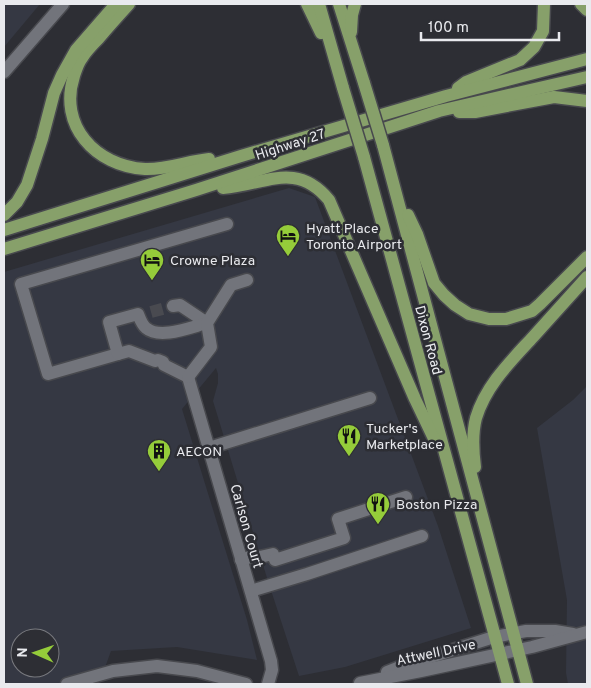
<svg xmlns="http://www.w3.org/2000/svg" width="591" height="688" font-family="Overpass,sans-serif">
	<rect width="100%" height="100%" fill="#2d2e34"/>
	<g fill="#353843" fill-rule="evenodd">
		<path d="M4 4H40L4 47Z"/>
		<path d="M289 188 315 197 438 526 471 628 345 667 299 676 267 578 213 401 218 383V374L216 368 182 409 247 620 257 660 177 647 111 651 99 684H4V272ZM20 638H50V668H20Z"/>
		<path d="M587 386V684H568L566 673 567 600 537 428 573 400Z"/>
	</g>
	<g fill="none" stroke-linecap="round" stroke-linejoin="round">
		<path stroke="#494a50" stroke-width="12" stroke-dasharray="12 6" stroke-linecap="butt" d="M151 312 173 306"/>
		<g stroke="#48494e" stroke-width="15">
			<g id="minor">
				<path d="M4 72 63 4"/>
				<path d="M173 306 180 305 207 323"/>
				<path d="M118 354 48 374 21 284 227 224"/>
				<path d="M188 377 271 661 272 670 268 684"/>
				<path d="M188 377 164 365 163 362 158 360 155 361 129 351 118 354 109 322 138 314C140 319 142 325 146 328 160 340 191 327 207 323"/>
				<path d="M188 377 211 347 207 323 231 285 247 280"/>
				<path d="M209 448 370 398"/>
				<path d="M241 560 253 556 260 557 273 554"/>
				<path d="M275 560 344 538 338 519 406 497"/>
				<path d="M251 591 307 574 422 536"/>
				<path d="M387 672 402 666 494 637 526 631H555L573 634"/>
				<path d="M360 683 421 671 532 647 587 632"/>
				<path d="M67 684 113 671 157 666 197 671 246 684"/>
			</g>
		</g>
		<g stroke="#48494e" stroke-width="15">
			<g id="major">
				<path d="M129 4C119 15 109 26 99 38 93 44 86 51 82 58 78 63 76 70 74 76 58 125 95 166 145 169 166 170 188 161 209 159"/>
				<path d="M307 4 321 33"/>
				<path d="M319 4 343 88"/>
				<path d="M339 4 364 83"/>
				<path d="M581 4 587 10"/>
				<path d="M351 32 352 15 355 4"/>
				<path d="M458 88 466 82 520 60 534 47 543 31 544 4"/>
				<path d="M459 112H475L554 97 587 101"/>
				<path d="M383 145 527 684"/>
				<path d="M364 157 508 684"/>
				<path d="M223 188C265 185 296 160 329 200L415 399 436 443"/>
				<path d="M4 215 17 202 27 185 42 139 54 93 62 75 76 50 116 4"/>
				<path d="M408 215 417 234 434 283 444 295 455 305 469 314 489 319H506L532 311 540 304 587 257"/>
				<path d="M4 230 241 156 446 96 587 59"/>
				<path d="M4 249 196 190 439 111 587 77"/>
				<path d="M475 467C473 451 472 433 476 418 486 385 511 361 533 337 551 317 569 297 587 277"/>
			</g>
		</g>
		<use href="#minor" stroke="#72747b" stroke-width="12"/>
		<use href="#major" stroke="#87a06a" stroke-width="12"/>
		<g stroke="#48494e" stroke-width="15" stroke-linecap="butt">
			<g id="major-bridge">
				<path d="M364 83 383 145"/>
				<path d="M343 88 364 157"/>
			</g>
		</g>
		<use href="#major-bridge" stroke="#87a06a" stroke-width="12"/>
	</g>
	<defs>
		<g id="hotel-pin" transform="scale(1.25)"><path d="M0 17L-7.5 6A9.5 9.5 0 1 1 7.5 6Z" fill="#95cc3a" stroke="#2d2e34"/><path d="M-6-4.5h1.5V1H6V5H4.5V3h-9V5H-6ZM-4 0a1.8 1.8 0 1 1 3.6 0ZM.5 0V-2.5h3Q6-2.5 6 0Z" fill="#111"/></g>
		<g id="restaurant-pin" transform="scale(1.25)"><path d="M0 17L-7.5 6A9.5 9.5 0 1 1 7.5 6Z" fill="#95cc3a" stroke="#2d2e34"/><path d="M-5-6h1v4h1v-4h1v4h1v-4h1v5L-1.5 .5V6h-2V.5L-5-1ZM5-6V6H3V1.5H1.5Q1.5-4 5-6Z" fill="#111"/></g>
		<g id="building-pin" transform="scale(1.25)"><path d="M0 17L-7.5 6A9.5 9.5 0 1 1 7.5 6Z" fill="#95cc3a" stroke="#2d2e34"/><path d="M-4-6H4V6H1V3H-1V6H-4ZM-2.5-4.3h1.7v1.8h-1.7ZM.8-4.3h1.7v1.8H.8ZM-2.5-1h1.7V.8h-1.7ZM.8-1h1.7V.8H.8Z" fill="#111"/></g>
	</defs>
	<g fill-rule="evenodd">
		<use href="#hotel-pin" x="288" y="236"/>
		<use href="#hotel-pin" x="152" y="260"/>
		<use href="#restaurant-pin" x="349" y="436"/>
		<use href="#building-pin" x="159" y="451"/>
		<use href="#restaurant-pin" x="378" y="504"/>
	</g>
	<g text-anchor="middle" stroke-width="5" stroke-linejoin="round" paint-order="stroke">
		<g font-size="14" fill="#e9eaee" stroke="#2d2e34">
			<text transform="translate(290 144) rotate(-18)" y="5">Highway 27</text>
			<text transform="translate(429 340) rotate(75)" y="5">Dixon Road</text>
			<text transform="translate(247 526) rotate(74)" y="5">Carlson Court</text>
			<text transform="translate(436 652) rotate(-12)" y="5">Attwell Drive</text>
		</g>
		<g font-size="14" fill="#e9eaee" stroke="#2d2e34" text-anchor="start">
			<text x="306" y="233">Hyatt Place<tspan x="306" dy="16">Toronto Airport</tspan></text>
			<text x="170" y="265">Crowne Plaza</text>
			<text x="366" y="433">Tucker's<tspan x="366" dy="16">Marketplace</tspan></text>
			<text x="176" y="456">AECON</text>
			<text x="396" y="509">Boston Pizza</text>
		</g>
	</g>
	<rect width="591" height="688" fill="none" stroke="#e9eaee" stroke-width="10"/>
	<g transform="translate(35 653) rotate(272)"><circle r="24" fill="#2d2e34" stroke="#78797e"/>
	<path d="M0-4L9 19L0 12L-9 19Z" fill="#95cc3a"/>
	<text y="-8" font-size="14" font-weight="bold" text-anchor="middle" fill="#e9eaee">N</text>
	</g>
	<path d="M421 32v8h138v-8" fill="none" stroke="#e9eaee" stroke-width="2.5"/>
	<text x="428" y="32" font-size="15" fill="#e9eaee" stroke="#2d2e34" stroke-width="4" paint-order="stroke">100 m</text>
</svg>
